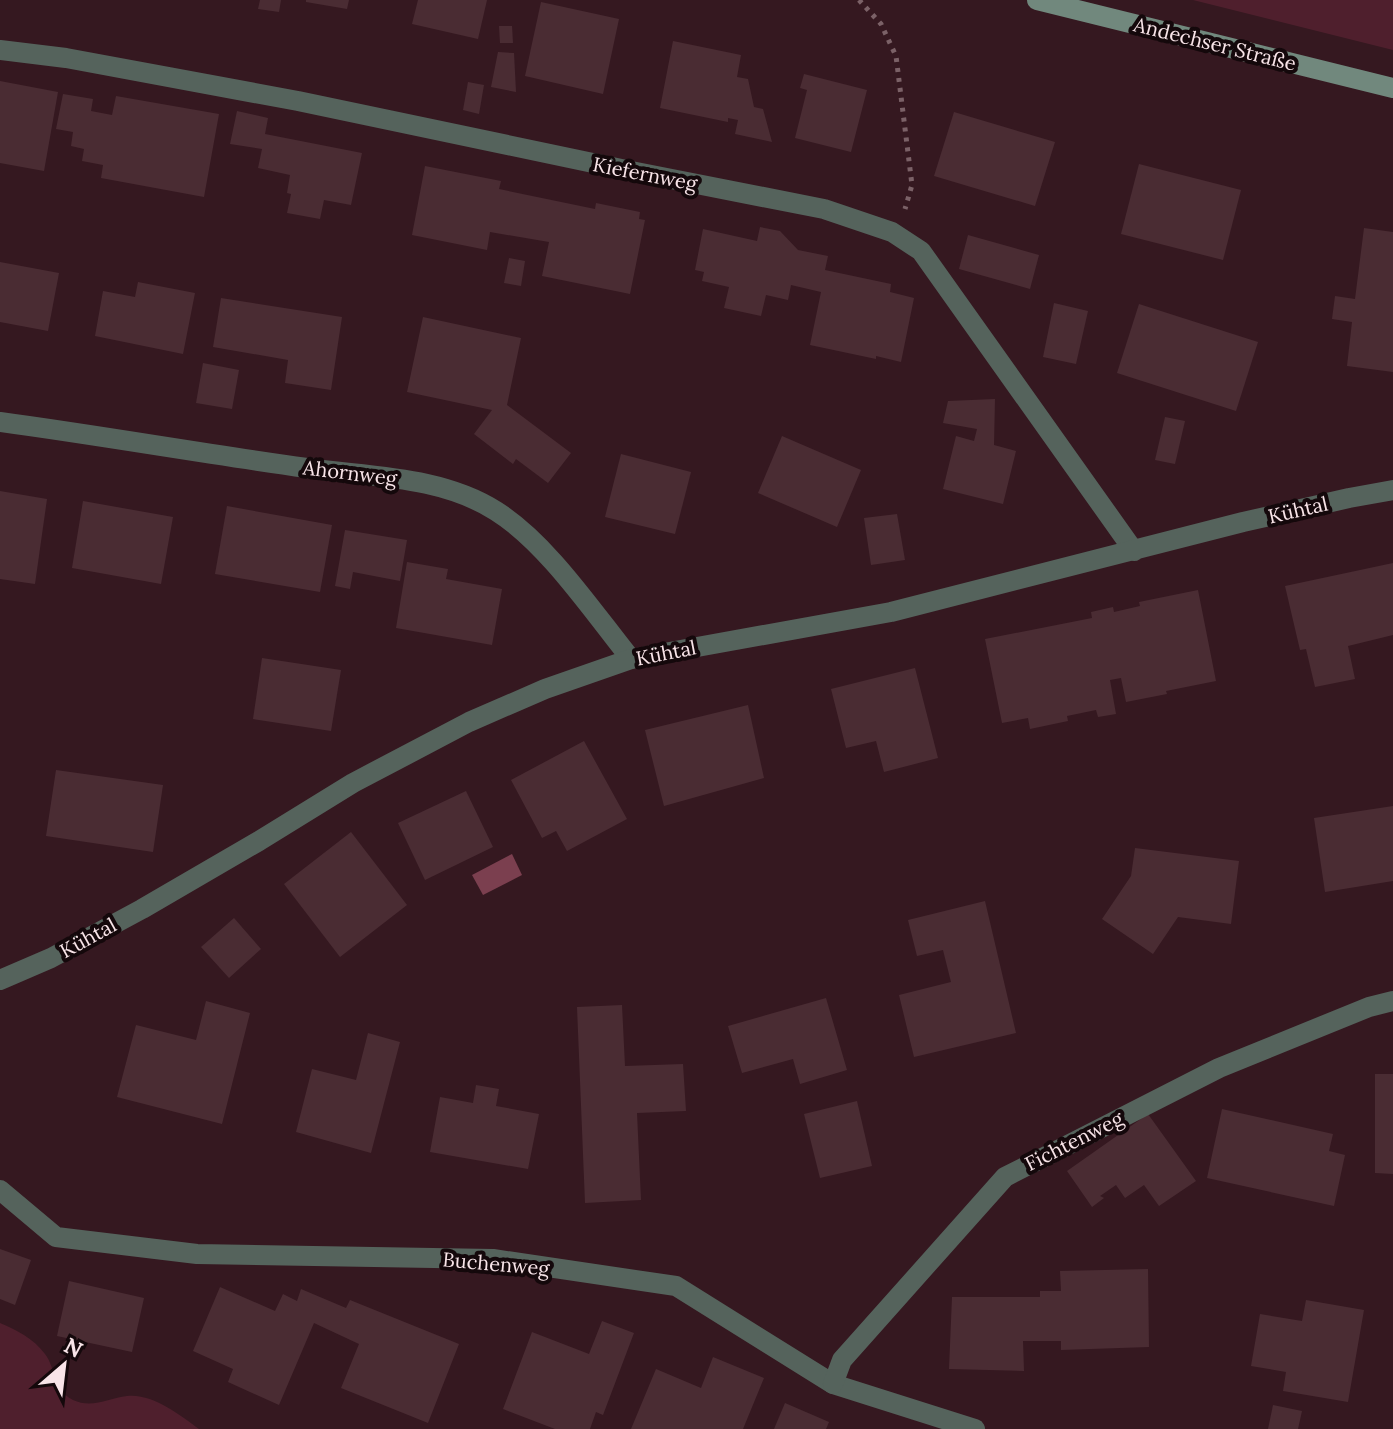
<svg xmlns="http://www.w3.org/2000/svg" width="1393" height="1429" font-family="Lora,serif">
	<rect width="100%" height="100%" fill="#351820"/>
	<g fill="#4f1f2d">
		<path d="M1193 0H1393V50Z"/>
		<path d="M0 1323C17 1330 34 1339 45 1354 57 1370 51 1388 73 1400 92 1409 109 1398 127 1396 152 1393 180 1415 199 1429H0Z"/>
	</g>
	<path fill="#7b3f4f" d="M512 854 522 875 483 895 472 875Z"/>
	<g fill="#4a2c33">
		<path d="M260 0H281L279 12 258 9Z"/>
		<path d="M306 0H349L347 9 306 2Z"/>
		<path d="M418 0H487L478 39 412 24Z"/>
		<path d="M541 2 619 19 603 94 525 76Z"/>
		<path d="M499 26H512L513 43H500Z"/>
		<path d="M673 41 741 55 737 77 748 79 754 107 763 109 772 142 735 134 738 120 728 118V122L660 108Z"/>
		<path d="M498 52 514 53 516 92 491 87Z"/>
		<path d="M804 74 867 90 851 152 795 138 807 90 800 88Z"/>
		<path d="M0 81 58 92 44 171 0 163Z"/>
		<path d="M468 82 484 85 479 114 463 110Z"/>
		<path d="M63 94 93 99 91 111 112 115 116 96 219 114 204 197 101 178 103 165 82 161 84 149 71 146 73 132 56 129Z"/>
		<path d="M237 111 268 118 265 134 362 153 351 205 324 200 320 219 287 213 291 194 287 193 290 175 258 168 262 149 230 144Z"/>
		<path d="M954 112 1055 142 1035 206 934 176Z"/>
		<path d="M1139 164 1241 190 1223 260 1121 234Z"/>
		<path d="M425 166 501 181 499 189 595 209 596 203 640 212 639 219 645 220 630 294 542 276 549 242 490 232 487 250 412 235Z"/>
		<path d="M760 227 780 231 798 250 828 256 825 270 891 284 890 292 914 298 901 362 876 356V359L810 345 821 292 791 285 788 300 766 295 761 316 724 308 729 287 702 281 704 272 695 270 703 229 757 241Z"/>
		<path d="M1364 228 1393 232V372L1347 366 1352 322 1332 319 1335 296 1355 299Z"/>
		<path d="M968 235 1039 255 1030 289 959 269Z"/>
		<path d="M509 258 525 261 521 286 504 283Z"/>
		<path d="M0 262 59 273 48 331 0 322Z"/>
		<path d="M138 282 195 293 183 354 95 336 103 291 135 297Z"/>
		<path d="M221 298 342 317 331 390 285 383 288 360 213 347Z"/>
		<path d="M1054 303 1088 311 1076 364 1043 357Z"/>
		<path d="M1139 304 1258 342 1236 411 1117 373Z"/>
		<path d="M423 317 521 338 507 405 571 453 548 483 516 459 513 464 474 434 492 410 407 392Z"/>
		<path d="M203 363 239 370 232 409 196 403Z"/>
		<path d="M995 399 994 445 1016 451 1003 504 943 489 956 436 974 441 977 429 943 423 948 401Z"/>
		<path d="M1165 417 1185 421 1175 464 1155 460Z"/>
		<path d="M782 436 861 470 837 527 758 493Z"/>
		<path d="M621 454 691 472 675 534 605 517Z"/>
		<path d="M0 491 47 499 35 584 0 579Z"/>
		<path d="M83 501 173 517 161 584 72 568Z"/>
		<path d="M227 506 332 525 320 592 215 574Z"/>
		<path d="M897 514 905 560 871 565 864 518Z"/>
		<path d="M345 530 407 540 400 581 353 572 350 589 335 586Z"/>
		<path d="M407 562 448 569 446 579 502 589 492 645 396 628Z"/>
		<path d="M1393 563V635L1348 646 1355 679 1315 687 1306 649 1300 650 1285 586Z"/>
		<path d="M1198 590 1216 681 1166 691 1167 694 1126 702 1121 678 1110 680 1116 714 1098 717 1096 710 1067 716 1068 721 1030 729 1028 718 1002 723 985 639 1092 618 1091 612 1113 607 1114 612 1140 606 1139 602Z"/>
		<path d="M262 658 341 670 331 731 253 719Z"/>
		<path d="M915 668 938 758 884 772 876 741 846 748 831 689Z"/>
		<path d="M748 705 764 778 664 806 645 730Z"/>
		<path d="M584 741 627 819 567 851 556 831 542 838 511 780Z"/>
		<path d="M56 770 163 785 153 852 46 836Z"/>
		<path d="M466 791 493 847 425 880 398 823Z"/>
		<path d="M1393 806V881L1325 892 1314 818Z"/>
		<path d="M351 832 407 905 340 957 284 884Z"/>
		<path d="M1135 848 1239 861 1231 924 1178 917 1153 954 1102 919 1131 876Z"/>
		<path d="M985 901 1016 1033 914 1057 899 995 951 982 943 950 917 956 908 920Z"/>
		<path d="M234 918 261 949 229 978 201 947Z"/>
		<path d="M826 998 847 1070 800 1084 793 1059 742 1073 728 1026Z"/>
		<path d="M206 1001 250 1013 222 1124 117 1097 136 1025 196 1040Z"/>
		<path d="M622 1005 625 1066 683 1064 686 1111 637 1113 641 1200 585 1203 577 1007Z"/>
		<path d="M368 1033 400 1042 371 1153 296 1132 312 1069 356 1080Z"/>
		<path d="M1375 1074H1393V1174L1375 1173Z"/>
		<path d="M476 1085 499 1089 496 1106 539 1114 528 1169 430 1152 440 1097 473 1103Z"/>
		<path d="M857 1101 872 1166 820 1178 804 1114Z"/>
		<path d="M1222 1109 1333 1134 1329 1151 1345 1155 1334 1206 1207 1178Z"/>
		<path d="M1148 1114 1196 1181 1159 1206 1144 1185 1125 1198 1116 1185 1100 1196 1104 1198 1092 1207 1067 1171Z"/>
		<path d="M0 1249 31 1260 15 1305 0 1299Z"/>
		<path d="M1148 1269 1149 1347 1061 1350V1341H1023L1024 1371 949 1369 952 1297H1040V1291H1061L1060 1271Z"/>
		<path d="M69 1281 144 1298 132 1352 57 1336Z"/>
		<path d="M220 1287 275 1311 283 1294 297 1301 301 1289 346 1308 350 1300 459 1344 428 1423 341 1388 359 1344 314 1323 279 1405 228 1382 233 1369 193 1351Z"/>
		<path d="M1306 1300 1364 1310 1348 1402 1283 1391 1286 1372 1251 1366 1260 1314 1302 1321Z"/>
		<path d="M602 1321 634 1333 603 1415 596 1412 590 1429H555L503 1409 532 1332 589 1354Z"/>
		<path d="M713 1357 764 1378 743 1429H631L656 1369 701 1388Z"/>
		<path d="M785 1403 829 1422 826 1429H774Z"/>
		<path d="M1273 1405 1302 1411 1298 1429H1268Z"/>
	</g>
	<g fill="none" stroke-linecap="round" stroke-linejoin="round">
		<path stroke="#7b6167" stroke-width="5" stroke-dasharray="4 6" stroke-linecap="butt" d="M859 0 881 24 896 56 912 185 905 209"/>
		<g stroke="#55635c" stroke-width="20">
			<path d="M0 50 66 58 298 101 631 171 824 209 892 232 921 251 1134 551"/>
			<path d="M0 422C103 436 205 454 307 468 370 477 441 476 496 511 547 543 593 612 631 659"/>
			<path d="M0 980 51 958 142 909 259 841 353 783 469 722 545 689 631 659 891 612 1243 522 1349 498 1393 490"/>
			<path d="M0 1190 56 1237 197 1254 493 1259 676 1286 833 1384 975 1429"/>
			<path d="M833 1384 842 1360 1005 1177 1219 1068 1369 1007 1393 1001"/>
		</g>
		<path stroke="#71887d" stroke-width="20" d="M1037 0 1393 88"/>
	</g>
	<g text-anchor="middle" stroke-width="8" stroke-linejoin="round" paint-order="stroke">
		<g font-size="20" fill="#f8e4e8" stroke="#14080b">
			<text transform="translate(1215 44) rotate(14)" y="7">Andechser Straße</text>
			<text transform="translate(645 174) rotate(11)" y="7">Kiefernweg</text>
			<text transform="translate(350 473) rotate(7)" y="7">Ahornweg</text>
			<text transform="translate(1298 510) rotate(-13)" y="7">Kühtal</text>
			<text transform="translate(666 653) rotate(-11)" y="7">Kühtal</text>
			<text transform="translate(88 938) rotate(-29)" y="7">Kühtal</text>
			<text transform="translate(1074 1141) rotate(-27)" y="7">Fichtenweg</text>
			<text transform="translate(496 1264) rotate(5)" y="7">Buchenweg</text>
		</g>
	</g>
	<g transform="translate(64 1365) rotate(28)" stroke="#14080b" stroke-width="6" paint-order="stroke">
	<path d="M0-6L14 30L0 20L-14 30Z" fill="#f8e4e8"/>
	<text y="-12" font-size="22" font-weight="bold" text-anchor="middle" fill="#f8e4e8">N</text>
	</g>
</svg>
